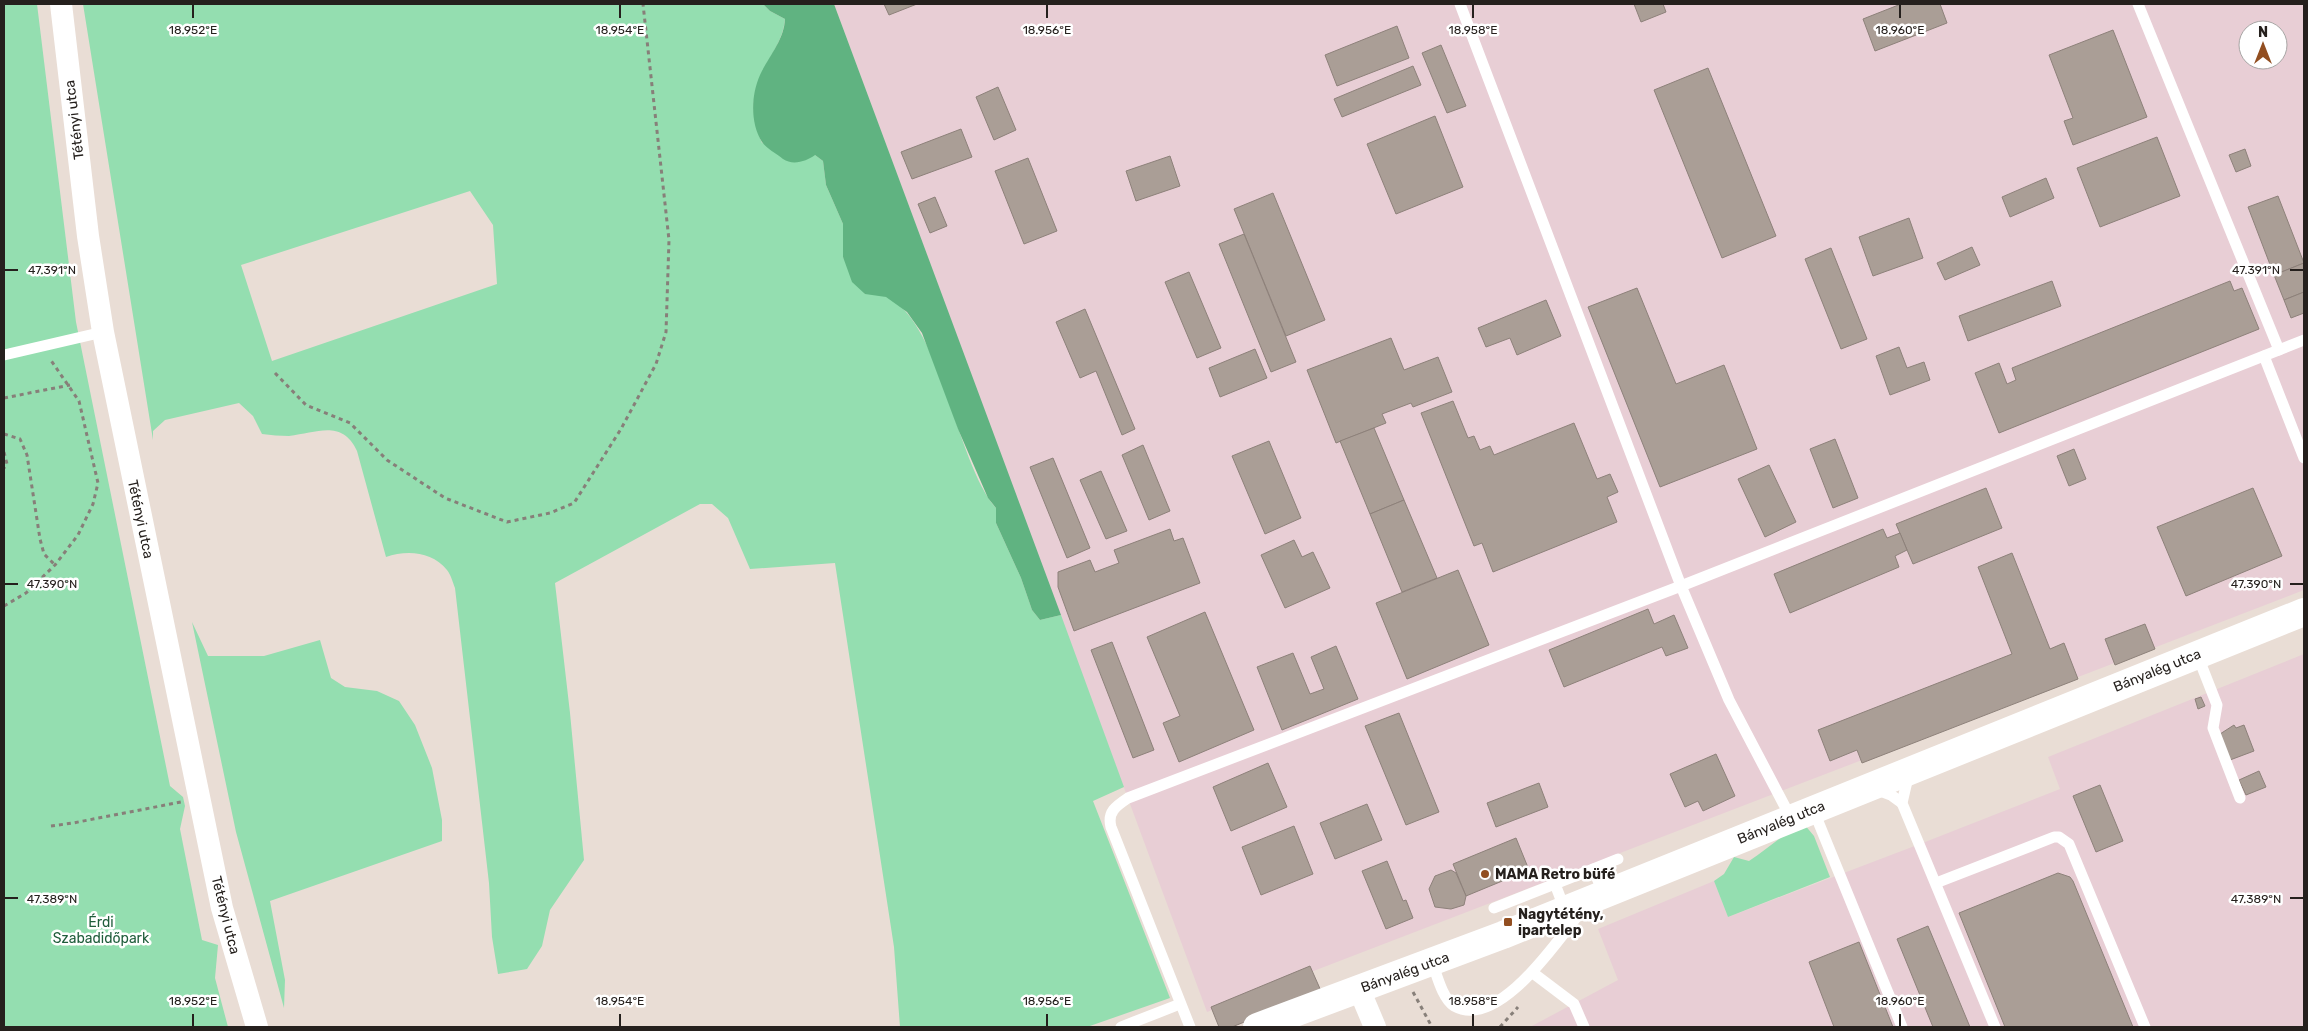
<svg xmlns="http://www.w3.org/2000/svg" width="2308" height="1031" font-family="Rubik,sans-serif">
	<rect width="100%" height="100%" fill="#e9ddd5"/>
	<g fill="#e8ced5" fill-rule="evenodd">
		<path d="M834 4H2304V590L1207 1012ZM2248 30H2278V60H2248Z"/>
		<path d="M2304 654V1027H1530L1618 980 1598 929 1714 881 1728 917 1920 844 2060 789 2048 757Z"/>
	</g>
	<g fill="#94deb0" fill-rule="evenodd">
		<path d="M4 4H37L76 322 170 786 183 797 185 806 180 829 202 940 218 945 215 978 228 1027H4Z"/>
		<path d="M83 4H763L770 11 785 19C784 33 777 46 770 58 752 90 748 109 762 143L815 155 823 161 826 185 843 224V257L865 294C871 294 879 294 884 296 939 314 956 463 996 508V523L1021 578 1032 610 1040 620 1061 615 1124 787 1093 801 1170 998 1087 1027H900L894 947 835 563 750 569 728 518 712 504H700L555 583 570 713 584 860 550 910 542 946 527 969 498 974 492 937 489 883 455 588C453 583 451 575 447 570 432 551 406 550 386 557L357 451C342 419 317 433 289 436 280 436 271 435 262 434L253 416 239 403 165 420 153 431V440ZM470 191 493 225 497 284 272 361 241 265Z"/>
		<path d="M192 622 208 656H264L320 640 331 678 345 687 377 691 399 701 415 725 432 768 442 820V841L270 901 285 980 284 1008 236 832Z"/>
		<path d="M1804 824 1814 836 1830 877 1728 917 1714 881 1724 874 1734 857 1749 861C1768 849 1783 833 1804 824Z"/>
	</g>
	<path fill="#60b381" d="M763 4H834L1061 615 1040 620 1032 610 1021 578 996 523V508L988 498 958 429 922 333 907 312 886 297 865 294 852 282 843 257V224L826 185 823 161 815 155C807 161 793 166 783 159 777 154 766 148 762 142 750 123 751 95 760 75 769 56 784 40 785 19L770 11Z"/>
	<g fill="#aa9e96" stroke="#8d817a">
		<path d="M884 4H917L889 15Z"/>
		<path d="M1634 4H1663L1666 12 1641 22Z"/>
		<path d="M1901 4H1940L1947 23 1875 51 1863 19Z"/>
		<path d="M1397 26 1409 58 1337 86 1325 55Z"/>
		<path d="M2113 30 2147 117 2073 145 2064 121 2073 118 2049 55Z"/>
		<path d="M1441 45 1466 106 1447 113 1422 53Z"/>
		<path d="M1413 66 1421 85 1342 117 1334 99Z"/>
		<path d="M1708 68 1776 236 1722 258 1654 90Z"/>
		<path d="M998 87 1016 130 994 140 976 97Z"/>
		<path d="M1435 116 1463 187 1396 214 1367 144Z"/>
		<path d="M961 129 972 157 912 179 901 152Z"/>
		<path d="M2157 137 2180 196 2100 227 2077 168Z"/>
		<path d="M2245 149 2251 166 2236 172 2229 155Z"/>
		<path d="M1170 156 1180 186 1136 201 1126 171Z"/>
		<path d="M1028 158 1057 231 1024 244 995 171Z"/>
		<path d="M2046 178 2054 198 2010 217 2002 197Z"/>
		<path d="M1273 193 1325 320 1286 336 1234 209Z"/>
		<path d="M2278 196 2304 263 2274 275 2248 207Z"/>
		<path d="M935 197 947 226 930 233 918 204Z"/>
		<path d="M1909 218 1923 258 1873 276 1859 237Z"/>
		<path d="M1244 234 1296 362 1271 372 1219 244Z"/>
		<path d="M1972 247 1980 265 1945 280 1937 263Z"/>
		<path d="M1831 248 1867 339 1841 349 1805 259Z"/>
		<path d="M2304 263V292L2284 300 2274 275Z"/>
		<path d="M1189 272 1221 348 1197 358 1165 282Z"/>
		<path d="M2052 281 2061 306 1968 341 1959 316Z"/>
		<path d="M2230 281 2234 291 2242 288 2259 329 1999 433 1975 373 1999 363 2007 384 2016 380 2012 368Z"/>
		<path d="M1637 288 1676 384 1724 365 1757 449 1660 487 1588 307Z"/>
		<path d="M2304 292V313L2291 318 2284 300Z"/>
		<path d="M1546 300 1561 336 1517 355 1510 338 1486 347 1478 328Z"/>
		<path d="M1085 309 1135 429 1122 435 1096 371 1080 378 1056 322Z"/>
		<path d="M1391 338 1404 370 1438 357 1452 392 1413 407 1411 403 1382 414 1386 423 1336 443 1307 370Z"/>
		<path d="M1899 347 1907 368 1924 362 1930 380 1890 395 1876 356Z"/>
		<path d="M1255 349 1267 378 1220 397 1209 368Z"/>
		<path d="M1453 401 1468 438 1474 436 1480 450 1490 446 1494 455 1574 423 1597 479 1610 474 1618 492 1607 497 1617 522 1493 572 1482 543 1474 546 1421 413Z"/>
		<path d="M1374 428 1404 500 1370 514 1340 441Z"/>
		<path d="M1835 439 1858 498 1833 508 1810 449Z"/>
		<path d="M1269 441 1301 518 1265 534 1232 456Z"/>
		<path d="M1143 445 1170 511 1149 520 1122 455Z"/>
		<path d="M2074 449 2086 479 2069 486 2057 456Z"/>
		<path d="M1053 458 1090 548 1067 558 1030 467Z"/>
		<path d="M1769 465 1796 522 1765 537 1738 479Z"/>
		<path d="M1101 471 1127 531 1106 539 1080 480Z"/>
		<path d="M1986 488 2002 528 1913 564 1896 524Z"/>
		<path d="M2253 488 2282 556 2186 596 2157 527Z"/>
		<path d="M1404 500 1437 578 1402 592 1370 514Z"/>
		<path d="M1170 529 1174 541 1183 538 1200 583 1074 631 1058 587V572L1090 560 1095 572 1119 563 1114 550Z"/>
		<path d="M1883 529 1887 538 1900 533 1907 550 1895 556 1899 567 1790 613 1774 574Z"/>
		<path d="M1294 540 1302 557 1313 552 1330 588 1285 608 1261 555Z"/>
		<path d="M2012 553 2050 649 2064 643 2078 679 1862 763 1857 750 1830 761 1818 730 2012 654 1978 567Z"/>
		<path d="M1458 570 1489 645 1407 679 1376 603Z"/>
		<path d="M1648 609 1654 624 1674 615 1688 648 1666 656 1662 647 1564 687 1549 650Z"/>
		<path d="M1205 612 1254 730 1179 762 1163 723 1180 716 1147 637Z"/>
		<path d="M2145 624 2155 649 2115 665 2105 639Z"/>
		<path d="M1112 642 1154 750 1133 758 1091 650Z"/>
		<path d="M1336 646 1358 699 1282 730 1257 667 1293 653 1310 694 1324 689 1311 657Z"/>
		<path d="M2201 697 2205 706 2198 709 2195 699Z"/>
		<path d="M1399 713 1439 812 1406 825 1365 726Z"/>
		<path d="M2234 725 2236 728 2244 725 2254 751 2230 760 2220 734Z"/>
		<path d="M1716 754 1735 796 1703 811 1698 801 1685 807 1670 774Z"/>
		<path d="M1268 763 1287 807 1231 831 1213 787Z"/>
		<path d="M2259 771 2266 787 2246 795 2239 780Z"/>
		<path d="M1539 783 1548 807 1496 827 1487 803Z"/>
		<path d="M2100 785 2123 841 2096 852 2073 796Z"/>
		<path d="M1367 804 1382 840 1335 859 1320 823Z"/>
		<path d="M1294 826 1313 874 1261 895 1242 847Z"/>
		<path d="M1516 838 1529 870 1466 896 1453 864Z"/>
		<path d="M1387 861 1403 901 1406 900 1413 918 1386 929 1362 871Z"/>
		<path d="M1451 870 1456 873 1466 896 1464 905 1451 909 1435 907 1429 889 1435 876Z"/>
		<path d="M2058 873 2070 877 2073 881 2133 1027H2005L1959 913Z"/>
		<path d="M1928 926 1970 1027H1933L1897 939Z"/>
		<path d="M1859 942 1893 1027H1834L1809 962Z"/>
		<path d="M1310 966 1321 991 1232 1027H1219L1211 1007Z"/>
	</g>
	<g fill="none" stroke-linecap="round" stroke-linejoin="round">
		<g stroke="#877f79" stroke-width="3" stroke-dasharray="4 4" stroke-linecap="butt">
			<path d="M275 373 306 405 350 423 387 460 445 498 507 522 550 513 574 503 621 429 656 364 666 332 669 240 643 4"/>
			<path d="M4 398 70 385"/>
			<path d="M4 434 20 439 27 455 40 539 44 554 55 565"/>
			<path d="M4 452 7 464 4 468"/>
			<path d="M4 606 26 593 55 565 78 535 93 504 98 483 79 401 50 359"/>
			<path d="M51 826 73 823 181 802"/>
			<path d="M1413 992 1432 1027"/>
			<path d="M1500 1027 1518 1007"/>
		</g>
		<g stroke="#fff" stroke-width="11">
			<path d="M1460 4 1681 586 1729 700 1791 818"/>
			<path d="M2138 4 2279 350"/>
			<path d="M4 355 103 332"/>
			<path d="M2264 356 2304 458"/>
			<path d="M2197 654 2217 705 2213 728 2240 798"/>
			<path d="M1911 774 1908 777 1902 803 1995 1027"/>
			<path d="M1875 789 1891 795 1902 803"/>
			<path d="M1813 809 1902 1027"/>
			<path d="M1593 869 1618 859"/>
			<path d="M1936 883 2054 837H2059L2069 844 2145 1027"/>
			<path d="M1494 908 1555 884"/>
			<path d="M1565 910 1555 884 1593 869 1604 894"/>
			<path d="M1432 962C1437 975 1442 998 1454 1006 1499 1031 1559 938 1582 910"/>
			<path d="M1533 973 1574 1004 1584 1027"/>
			<path d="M1121 1027 1180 1004"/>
			<path d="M1190 1027 1111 827C1107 812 1116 806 1128 798L1681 586 2304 340"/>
		</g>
		<g stroke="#fff" stroke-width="22">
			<path d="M61 4 88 236 103 332 222 908 257 1027"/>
			<path d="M1359 989 1375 1027"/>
		</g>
		<path stroke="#fff" stroke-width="28" d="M1257 1027 1503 935 2304 612"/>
	</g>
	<path fill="none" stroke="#25201d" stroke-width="2" d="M193 5V18M620 5V18M1047 5V18M1473 5V18M1900 5V18M5 270H18M2290 270H2303M5 584H18M2290 584H2303M5 898H18M2290 898H2303M193 1014V1026M620 1014V1026M1047 1014V1026M1473 1014V1026M1900 1014V1026"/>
	<g fill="#924e20" stroke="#fff" stroke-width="2">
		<circle cx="1485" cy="874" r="5"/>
		<rect x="1503" y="917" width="10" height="10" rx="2.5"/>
	</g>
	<g text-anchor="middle" stroke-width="5" stroke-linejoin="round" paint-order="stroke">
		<g font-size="14" fill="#25201d" stroke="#fff">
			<text transform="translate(74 120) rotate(-97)" y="5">Tétényi utca</text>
			<text transform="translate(141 519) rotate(78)" y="5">Tétényi utca</text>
			<text transform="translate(2157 670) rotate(-22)" y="5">Bányalég utca</text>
			<text transform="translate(1781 822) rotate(-22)" y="5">Bányalég utca</text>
			<text transform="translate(226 915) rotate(76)" y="5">Tétényi utca</text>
			<text transform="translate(1405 972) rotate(-20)" y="5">Bányalég utca</text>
		</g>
		<g font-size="14" font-weight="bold" fill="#25201d" stroke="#fff" text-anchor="start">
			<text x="1495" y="879">MAMA Retro büfé</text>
			<text x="1518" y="919">Nagytétény,<tspan x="1518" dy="16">ipartelep</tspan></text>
		</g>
		<g font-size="14" fill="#1f5d3b" stroke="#fff">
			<text x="101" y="927">Érdi<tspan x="101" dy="16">Szabadidőpark</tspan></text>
		</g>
	</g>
	<g font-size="12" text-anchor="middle" fill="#25201d" stroke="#fff" stroke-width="5" stroke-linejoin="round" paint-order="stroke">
		<text x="193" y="34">18.952°E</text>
		<text x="620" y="34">18.954°E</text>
		<text x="1047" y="34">18.956°E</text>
		<text x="1473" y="34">18.958°E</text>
		<text x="1900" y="34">18.960°E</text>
		<text x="52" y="274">47.391°N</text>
		<text x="2256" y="274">47.391°N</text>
		<text x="52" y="588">47.390°N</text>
		<text x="2256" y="588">47.390°N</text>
		<text x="52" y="903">47.389°N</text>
		<text x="2256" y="903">47.389°N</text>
		<text x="193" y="1005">18.952°E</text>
		<text x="620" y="1005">18.954°E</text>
		<text x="1047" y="1005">18.956°E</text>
		<text x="1473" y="1005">18.958°E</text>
		<text x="1900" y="1005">18.960°E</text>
	</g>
	<rect width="2308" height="1031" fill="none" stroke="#25201d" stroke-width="10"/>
	<g transform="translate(2263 45)"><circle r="24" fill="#ffffff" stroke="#a8a6a5"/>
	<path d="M0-4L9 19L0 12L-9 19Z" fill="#924e20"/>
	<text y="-8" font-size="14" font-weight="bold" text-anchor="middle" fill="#25201d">N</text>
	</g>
</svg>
